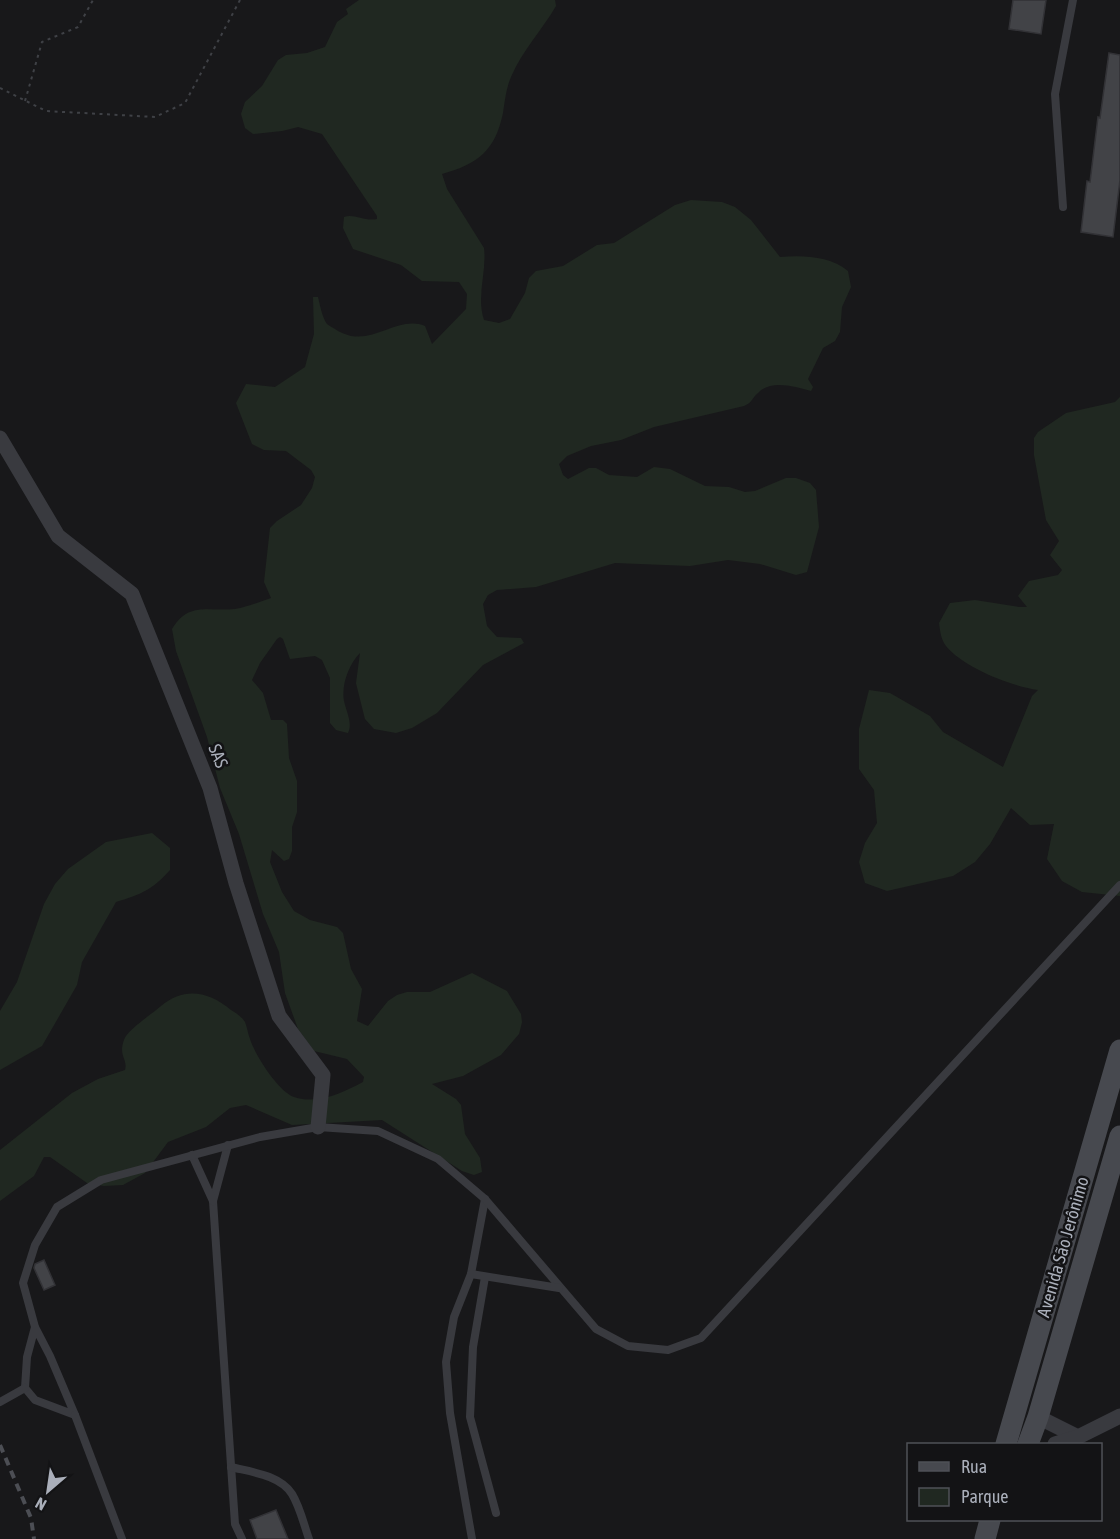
<svg xmlns="http://www.w3.org/2000/svg" width="1120" height="1539" font-family="'Asap Condensed',sans-serif">
	<rect width="100%" height="100%" fill="#18181a"/>
	<g fill="#202821">
		<path d="M359 0H555L556 6C542 30 522 51 511 77 506 89 505 100 503 113 495 151 478 164 442 174L447 189 484 248C487 272 476 296 484 320L499 323 510 319 525 293 529 278 536 271 563 266 597 245 614 243 675 205 691 200 722 202 735 207 751 220 780 257C803 255 830 256 848 271L851 287 842 307 840 332 835 341 823 348 808 379 813 387 811 391C795 387 771 379 758 393 751 399 753 402 744 406L654 427 621 440 591 446 567 456 559 464 563 475 568 479 589 468H596L609 475 637 477 654 467 670 469 705 486 729 487 745 492 755 491 786 478H796L810 483 816 490 819 527 807 572 796 575 760 564 728 560 690 566 615 563 536 587 497 590 488 595 483 604 487 626 497 637 521 638 524 643 483 665 437 713 412 728 396 733 374 729 365 719 356 683 360 653C349 664 341 685 344 701 346 711 353 723 348 733L336 730 330 723V678L322 660 315 656 290 659 283 639 280 637 277 639 260 663 252 680 263 693 271 720H283L287 724 289 758 297 781V812L292 827V851L289 859 284 861 272 850 270 862 282 892 294 911 310 920 337 927 343 933 351 969 362 989 357 1021 368 1026 388 1001 397 995 407 992H430L472 973 507 991 521 1014 522 1022 519 1034 501 1055 463 1076 432 1084 456 1099 461 1105 465 1134 480 1158 482 1172 474 1175 462 1171 382 1120 292 1125 246 1105 230 1108 206 1127 168 1142 145 1173 123 1185 104 1186 87 1183 50 1157H44L34 1176 0 1201V1150L72 1093 98 1079 125 1070C128 1059 118 1056 124 1040 127 1030 152 1014 161 1006 184 987 208 991 231 1010 236 1013 242 1017 245 1022 247 1027 248 1034 250 1039 255 1055 278 1091 294 1097 318 1105 342 1093 363 1082L364 1077 347 1059 314 1051 298 1029 285 993 279 952 263 914 239 834 220 788 207 737 176 651 172 629C189 601 208 612 235 609 247 607 259 602 271 598L264 582 270 528 277 521 301 505 312 488 315 477 311 470 286 451 264 450 252 444 236 403 246 384 275 387 305 367 314 334 313 297H318C320 305 322 317 327 324 329 326 332 327 335 329 369 352 395 314 425 326L432 344 466 309 467 294 459 282 422 281 401 265 353 249 343 228 344 217C354 213 365 222 377 219V216L322 134 298 127 282 131 253 134 245 128 241 114 245 102 262 86 278 60 286 55 307 53 325 47 337 22 348 14 346 9Z"/>
		<path d="M1120 397V896L1082 892 1062 881 1047 859 1054 824 1030 825 1011 808 990 844 975 862 953 876 887 891 865 883 859 862 865 843 877 823 874 790 859 769V729L869 690 890 693 930 716 943 732 1003 767 1032 696 1038 690C1011 686 964 668 946 646 941 640 940 630 939 623L950 603 975 600 1019 607H1027L1018 596 1029 581 1058 575 1062 570 1050 555 1059 541 1046 520 1034 455V438L1038 432 1066 413 1115 402Z"/>
		<path d="M152 833 170 848V870C152 890 142 894 116 902L82 962 77 985 42 1046 0 1070V1011L17 982 44 904 55 884 68 869 106 842Z"/>
	</g>
	<g fill="#424347" stroke="#323236" stroke-width="1.5">
		<path d="M1013 0H1046L1041 34 1009 29Z"/>
		<path d="M1109 53 1120 55V180L1113 237 1081 232 1087 181 1090 182 1098 117 1100 118Z"/>
		<path d="M44 1260 55 1285 44 1290 34 1268 35 1264Z"/>
		<path d="M276 1510 288 1539H257L250 1520Z"/>
	</g>
	<g fill="none" stroke-linecap="round" stroke-linejoin="round">
		<g stroke="#3f4146" stroke-width="2" stroke-dasharray="3 4.5" stroke-linecap="butt">
			<path d="M0 88 46 111 155 117 185 103 240 0"/>
			<path d="M25 101 42 42 78 27 93 0"/>
		</g>
		<g stroke="#393a3f" stroke-width="8">
			<path d="M1063 207 1055 94 1073 0"/>
			<path d="M228 1145 213 1201 235 1524 242 1539"/>
			<path d="M192 1155 213 1201"/>
			<path d="M471 1274 485 1199"/>
			<path d="M485 1277 473 1347 470 1417 496 1513"/>
			<path d="M35 1327 27 1357 25 1388 35 1400 75 1415 50 1356 35 1327 23 1283 35 1245 57 1207 101 1180 260 1137 318 1127 378 1131 438 1159 485 1199 596 1329 628 1346 668 1350 701 1338 1120 885"/>
			<path d="M0 1402 25 1388"/>
			<path d="M75 1415 122 1539"/>
			<path d="M231 1467C251 1472 280 1475 292 1494 300 1507 304 1525 309 1539"/>
			<path d="M472 1539 450 1413 446 1362 454 1317 471 1274 559 1288"/>
		</g>
		<g stroke="#393a3f" stroke-width="15">
			<path d="M0 438 58 536 132 594 210 788 236 883 279 1016 323 1075 318 1127"/>
			<path d="M1038 1417 1078 1437"/>
			<path d="M1055 1444 1078 1437 1120 1416"/>
		</g>
		<g stroke="#47494f" stroke-width="21">
			<path d="M1006 1444 1120 1050"/>
			<path d="M1028 1444 1038 1417 1120 1136"/>
			<path d="M985 1539 990 1520"/>
		</g>
		<path stroke="#4c4e54" stroke-width="4" stroke-dasharray="8 6" stroke-linecap="butt" d="M0 1445 31 1518 34 1539"/>
	</g>
	<g text-anchor="middle" stroke-width="5" stroke-linejoin="round" paint-order="stroke">
		<g font-size="18" fill="#aaafba" stroke="#131315">
			<text transform="translate(218 756) rotate(68)" y="6">SAS</text>
			<text transform="translate(1063 1247) rotate(-74)" y="6">Avenida São Jerônimo</text>
		</g>
	</g>
	<rect x="907" y="1443" width="195" height="78" fill="#131315" stroke="#4f5157" stroke-width="1.5"/>
	<rect x="919" y="1462" width="30" height="9" fill="#47494f" stroke="#4f5157" stroke-width="1.5"/>
	<text x="961" y="1473" font-size="18" fill="#aaafba">Rua</text>
	<rect x="919" y="1488" width="30" height="18" fill="#202821" stroke="#4f5157" stroke-width="1.5"/>
	<text x="961" y="1503" font-size="18" fill="#aaafba">Parque</text>
	<g transform="translate(48 1491) rotate(209)" stroke="#131315" stroke-width="4.5" paint-order="stroke">
	<path d="M0-4.5L10 22L0 15L-10 22Z" fill="#aaafba"/>
	<text y="-9" font-size="16" font-weight="bold" text-anchor="middle" fill="#aaafba">N</text>
	</g>
</svg>
